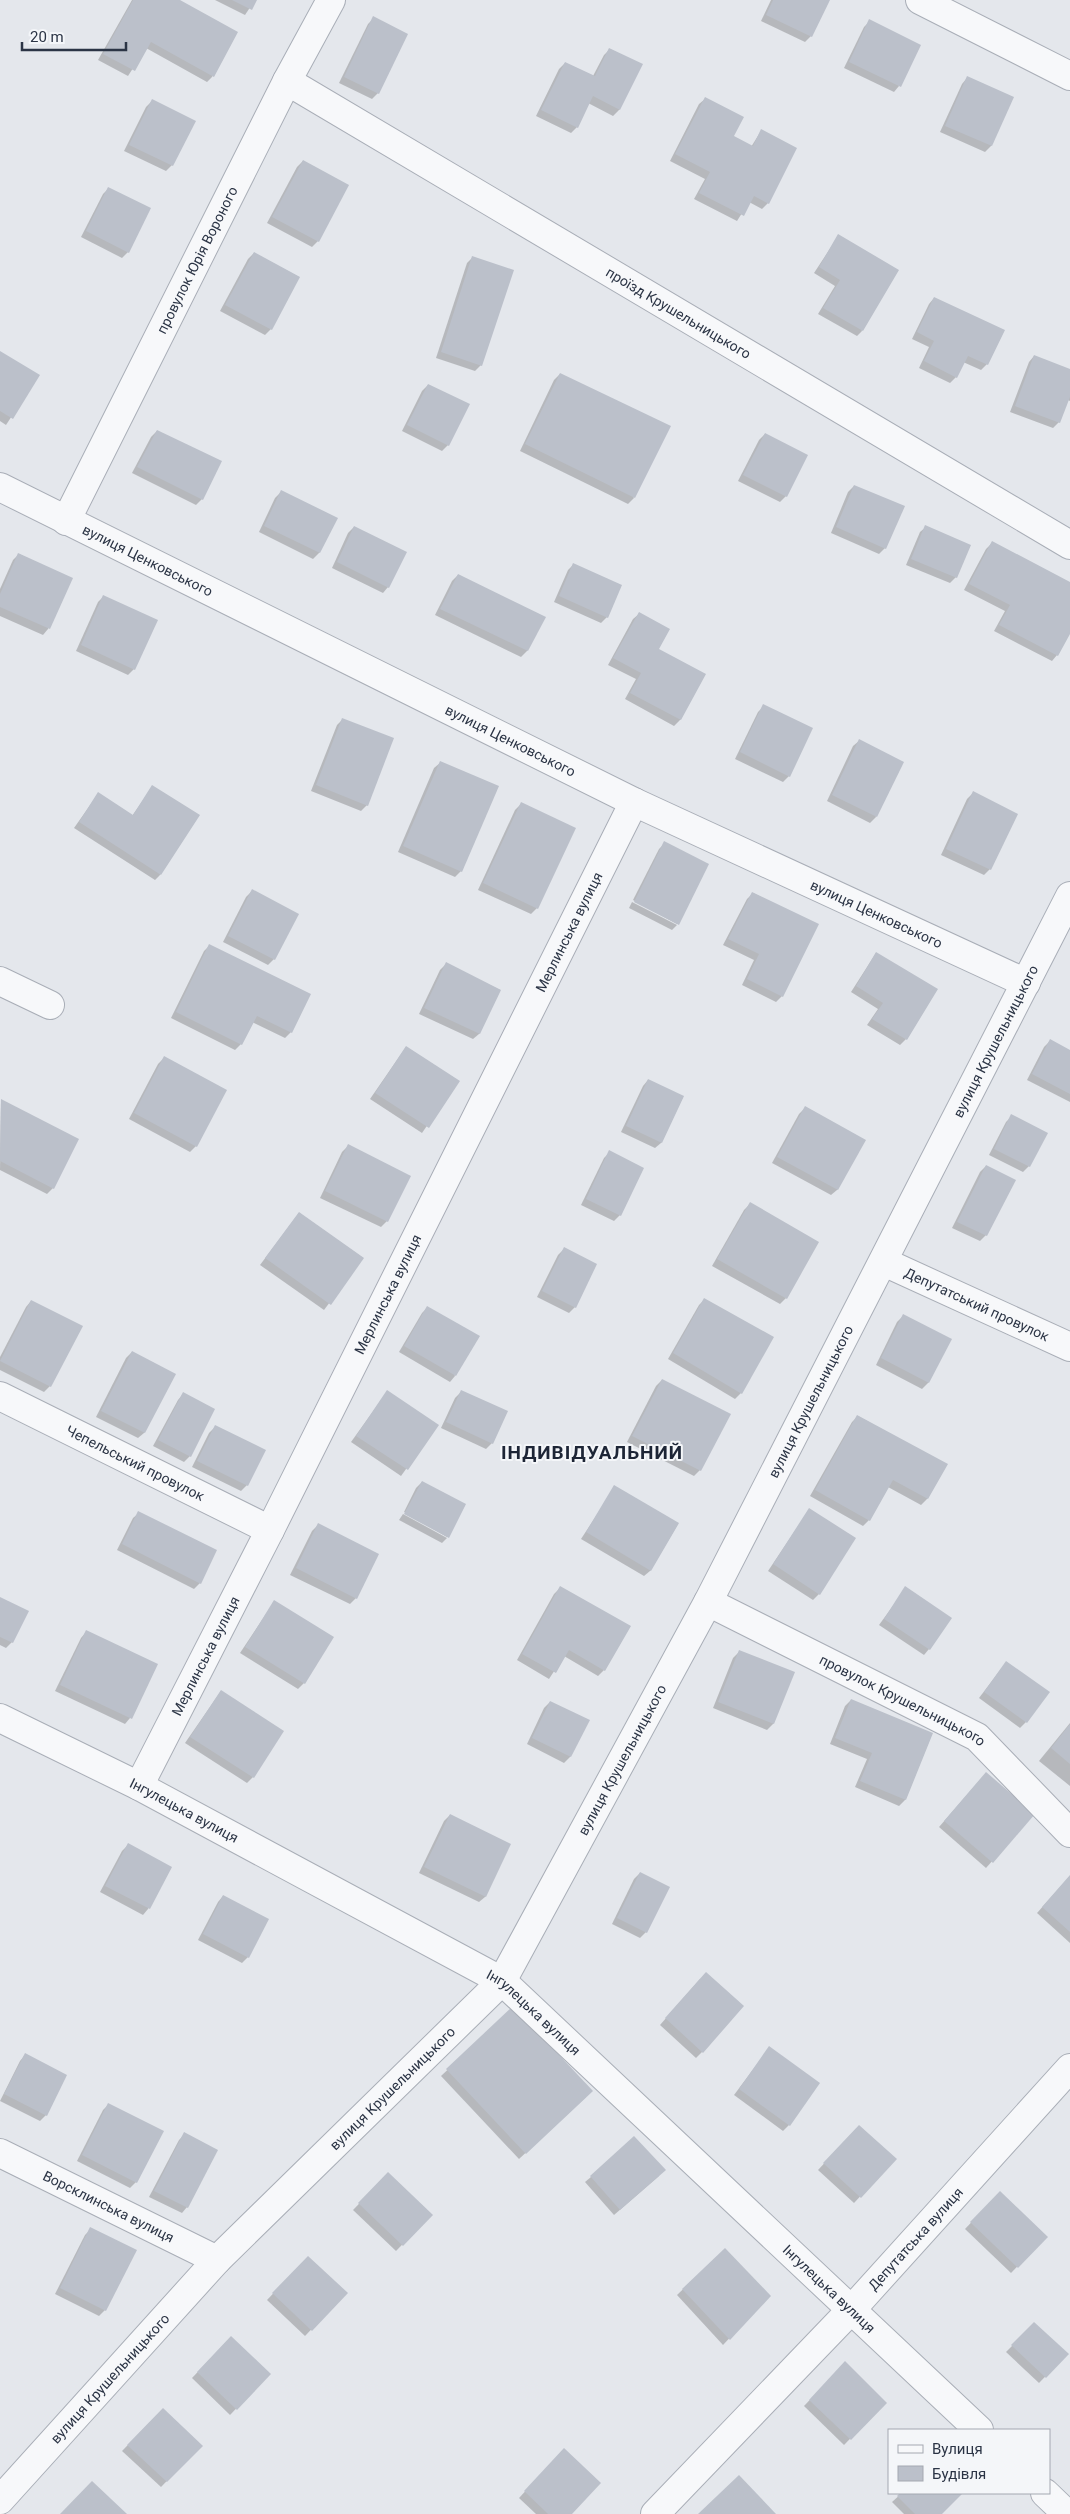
<svg xmlns="http://www.w3.org/2000/svg" width="1070" height="2514" font-family="Roboto,sans-serif">
	<rect width="100%" height="100%" fill="#e4e7ec"/>
	<g fill="#0003">
		<path d="M132 0H178L236 33 212 77 207 82 146 48 128 76 98 60Z"/>
		<path d="M215 0H255L245 15Z"/>
		<path d="M771 0H828L811 36 805 42 761 21Z"/>
		<path d="M374 18 378 93 372 99 339 83 368 24Z"/>
		<path d="M870 21 899 86 894 92 844 68 864 27Z"/>
		<path d="M610 49 641 65 619 110 613 116 588 103 577 127 571 133 536 116 559 69 565 63 593 76 604 55Z"/>
		<path d="M967 78 1012 98 991 146 985 152 940 132 962 84Z"/>
		<path d="M705 99 732 137 751 147 761 131 768 203 762 209 749 202 737 221 694 199 705 179 670 161 699 104Z"/>
		<path d="M152 101 172 165 166 171 124 151 146 107Z"/>
		<path d="M303 161 318 241 312 247 267 223 297 167Z"/>
		<path d="M109 188 128 252 122 258 81 237 103 194Z"/>
		<path d="M839 235 862 331 857 336 818 314 835 286 814 273Z"/>
		<path d="M254 253 299 277 271 329 265 335 220 311 248 259Z"/>
		<path d="M473 257 481 365 475 371 436 358 467 263Z"/>
		<path d="M934 298 987 364 981 370 963 362 956 377 950 383 919 368 929 347 912 339 929 304Z"/>
		<path d="M0 352 38 376 6 425 0 421Z"/>
		<path d="M1034 356 1070 370V401L1068 400 1059 422 1053 428 1010 412 1029 362Z"/>
		<path d="M560 374 634 498 628 504 520 451 554 380Z"/>
		<path d="M428 385 448 445 442 451 402 431 422 391Z"/>
		<path d="M157 431 202 499 196 505 132 473 151 437Z"/>
		<path d="M765 434 786 496 780 502 738 481 759 440Z"/>
		<path d="M854 486 885 548 879 554 831 533 848 492Z"/>
		<path d="M281 492 336 519 319 553 313 559 259 532 275 498Z"/>
		<path d="M354 527 388 587 383 593 332 568 348 533Z"/>
		<path d="M926 527 956 577 950 583 906 565 920 532Z"/>
		<path d="M992 543 1070 584V632L1057 655 1052 661 994 631 1005 611 964 590 986 549Z"/>
		<path d="M19 554 71 579 48 629 43 635 0 616V589L13 560Z"/>
		<path d="M574 564 607 617 601 623 554 602 568 570Z"/>
		<path d="M458 575 544 617 527 651 521 657 435 615 452 581Z"/>
		<path d="M104 596 134 669 128 675 76 651 98 602Z"/>
		<path d="M639 614 657 650 704 675 680 720 674 726 625 699 636 679 608 665 633 619Z"/>
		<path d="M764 706 789 776 783 782 735 759 758 712Z"/>
		<path d="M343 719 367 805 361 811 311 791 337 725Z"/>
		<path d="M859 741 876 817 870 823 827 801 853 746Z"/>
		<path d="M440 763 461 871 455 877 398 852 434 768Z"/>
		<path d="M153 786 160 875 155 880 74 828 98 794 132 816Z"/>
		<path d="M973 793 990 869 984 875 941 855 967 799Z"/>
		<path d="M521 804 537 908 531 914 478 890 515 810Z"/>
		<path d="M665 843 707 865 677 924 633 900 659 849Z"/>
		<path d="M252 891 274 959 268 965 223 942 246 897Z"/>
		<path d="M753 893 817 925 782 996 776 1002 742 985 754 960 723 945 747 899Z"/>
		<path d="M632 902 677 925 672 930 629 908Z"/>
		<path d="M210 945 291 1032 285 1038 252 1022 241 1044 235 1050 171 1018 204 951Z"/>
		<path d="M876 953 906 1039 900 1045 867 1025 878 1009 851 992Z"/>
		<path d="M446 964 500 990 479 1034 473 1039 419 1014 440 970Z"/>
		<path d="M1050 1041 1070 1051V1102L1027 1080 1044 1047Z"/>
		<path d="M406 1047 458 1081 422 1133 370 1099Z"/>
		<path d="M164 1058 196 1146 190 1152 129 1119 158 1064Z"/>
		<path d="M648 1080 683 1097 661 1143 655 1148 621 1132 643 1086Z"/>
		<path d="M1 1101 53 1188 47 1194 0 1170Z"/>
		<path d="M805 1108 864 1140 837 1190 831 1195 772 1163 799 1114Z"/>
		<path d="M1012 1116 1029 1166 1023 1172 989 1155 1006 1122Z"/>
		<path d="M348 1146 387 1221 381 1227 320 1198 342 1152Z"/>
		<path d="M610 1152 620 1215 614 1221 581 1205 604 1158Z"/>
		<path d="M986 1166V1235L980 1241 952 1228 980 1172Z"/>
		<path d="M750 1204 786 1298 780 1304 712 1266 744 1210Z"/>
		<path d="M299 1213 363 1258 324 1310 260 1265Z"/>
		<path d="M564 1249 575 1307 569 1313 537 1297 558 1255Z"/>
		<path d="M705 1299 741 1393 735 1399 668 1359 699 1305Z"/>
		<path d="M31 1301 50 1386 44 1392 0 1370V1357L26 1307Z"/>
		<path d="M428 1307 455 1376 450 1382 399 1352 422 1313Z"/>
		<path d="M903 1316 950 1339 928 1383 922 1389 876 1365 897 1322Z"/>
		<path d="M132 1352 174 1374 144 1433 138 1438 96 1417 126 1358Z"/>
		<path d="M662 1380 700 1470 694 1476 627 1442 656 1386Z"/>
		<path d="M387 1392 437 1426 401 1476 351 1442Z"/>
		<path d="M461 1392 492 1443 486 1449 441 1428 455 1398Z"/>
		<path d="M183 1394 190 1456 184 1462 153 1446 178 1400Z"/>
		<path d="M858 1416 946 1465 927 1499 921 1505 888 1487 869 1520 863 1526 810 1496 852 1422Z"/>
		<path d="M215 1427 247 1485 241 1491 192 1467 209 1433Z"/>
		<path d="M422 1482 465 1505 447 1537 404 1512 416 1488Z"/>
		<path d="M615 1487 678 1524 650 1571 644 1576 581 1539Z"/>
		<path d="M809 1510 819 1594 813 1600 768 1571Z"/>
		<path d="M139 1513 200 1583 194 1589 117 1550 133 1518Z"/>
		<path d="M403 1514 447 1538 442 1543 399 1520Z"/>
		<path d="M318 1525 356 1598 350 1604 290 1575 312 1531Z"/>
		<path d="M560 1588 604 1670 598 1676 564 1656 549 1679 517 1660 554 1594Z"/>
		<path d="M906 1588 929 1649 924 1655 879 1625Z"/>
		<path d="M0 1599 12 1642 6 1648 0 1645Z"/>
		<path d="M274 1602 304 1683 298 1689 240 1653Z"/>
		<path d="M86 1632 156 1665 130 1718 125 1724 55 1691 81 1638Z"/>
		<path d="M739 1652 793 1673 773 1724 767 1730 713 1708 733 1658Z"/>
		<path d="M1001 1669 1026 1722 1020 1728 979 1698Z"/>
		<path d="M221 1691 253 1777 247 1783 185 1743Z"/>
		<path d="M851 1700 932 1734 905 1800 899 1806 855 1787 867 1759 830 1744 845 1706Z"/>
		<path d="M550 1702 588 1721 570 1757 564 1763 527 1744 544 1708Z"/>
		<path d="M1070 1723V1786L1039 1761Z"/>
		<path d="M980 1780 1034 1814 986 1868 939 1827Z"/>
		<path d="M450 1815 509 1844 485 1897 479 1902 419 1873 444 1821Z"/>
		<path d="M128 1845 171 1868 148 1909 143 1915 100 1892 122 1851Z"/>
		<path d="M640 1873 668 1887 646 1932 640 1938 612 1924 634 1879Z"/>
		<path d="M1070 1876V1943L1037 1913Z"/>
		<path d="M223 1896 248 1957 242 1963 198 1940 218 1902Z"/>
		<path d="M700 1979 702 2052 696 2058 660 2025Z"/>
		<path d="M513 2008 586 2097 519 2159 441 2076Z"/>
		<path d="M769 2048 789 2125 783 2131 734 2095Z"/>
		<path d="M25 2055 46 2115 40 2121 0 2101 20 2061Z"/>
		<path d="M109 2104 136 2182 130 2188 77 2161 103 2110Z"/>
		<path d="M859 2126 895 2159 854 2203 818 2170Z"/>
		<path d="M185 2134 187 2207 182 2213 149 2197 179 2140Z"/>
		<path d="M388 2174 431 2215 396 2251 353 2210Z"/>
		<path d="M659 2176 614 2215 585 2182 591 2177Z"/>
		<path d="M1000 2192 1046 2237 1011 2273 965 2229Z"/>
		<path d="M91 2229 105 2310 99 2316 55 2294 85 2235Z"/>
		<path d="M725 2249 769 2296 723 2345 677 2295Z"/>
		<path d="M308 2257 346 2293 305 2336 267 2300Z"/>
		<path d="M1034 2324 1067 2354 1039 2383 1006 2352Z"/>
		<path d="M231 2337 269 2374 230 2415 192 2378Z"/>
		<path d="M845 2363 885 2403 844 2445 804 2406Z"/>
		<path d="M163 2409 201 2446 161 2487 122 2451Z"/>
		<path d="M558 2456 570 2514H536L519 2498Z"/>
		<path d="M902 2493H961L940 2514H904L892 2502Z"/>
	</g>
	<g fill="#bbc0ca">
		<path d="M133 0H180L238 32 214 77 151 42 135 71 103 54Z"/>
		<path d="M232 0H257L252 10Z"/>
		<path d="M773 0H830L812 37 766 15Z"/>
		<path d="M373 16 408 34 379 94 344 77Z"/>
		<path d="M869 19 921 45 901 87 849 62Z"/>
		<path d="M609 48 643 64 620 110 593 96 578 128 541 110 565 62 595 76Z"/>
		<path d="M967 76 1014 97 992 146 945 126Z"/>
		<path d="M705 97 744 117 734 136 753 146 761 129 797 148 769 204 754 196 744 216 699 193 710 172 675 154Z"/>
		<path d="M152 99 196 121 173 166 129 145Z"/>
		<path d="M303 160 349 185 319 242 272 217Z"/>
		<path d="M108 187 151 208 129 253 86 231Z"/>
		<path d="M838 234 899 270 863 331 823 308 840 280 819 267Z"/>
		<path d="M254 252 300 277 272 330 225 305Z"/>
		<path d="M472 256 514 270 482 366 441 352Z"/>
		<path d="M934 297 1005 330 988 365 968 356 957 378 924 361 934 341 917 332Z"/>
		<path d="M0 351 40 375 13 419 0 411Z"/>
		<path d="M1034 355 1070 369V397L1060 423 1015 406Z"/>
		<path d="M560 373 671 426 635 498 525 444Z"/>
		<path d="M428 384 470 404 449 446 407 425Z"/>
		<path d="M157 430 222 461 203 500 137 467Z"/>
		<path d="M765 433 808 455 787 497 743 475Z"/>
		<path d="M854 485 905 506 886 549 836 527Z"/>
		<path d="M281 490 338 518 320 553 264 526Z"/>
		<path d="M925 525 971 545 957 578 911 559Z"/>
		<path d="M354 526 407 552 389 588 337 562Z"/>
		<path d="M992 541 1070 582V634L1058 656 999 625 1010 605 969 584Z"/>
		<path d="M18 553 73 578 50 629 0 607V594Z"/>
		<path d="M573 563 622 585 608 618 559 596Z"/>
		<path d="M458 574 546 617 528 651 440 609Z"/>
		<path d="M103 595 158 620 135 670 81 645Z"/>
		<path d="M639 612 670 629 659 649 706 674 681 720 630 693 641 673 613 658Z"/>
		<path d="M763 704 813 728 790 777 740 752Z"/>
		<path d="M342 718 394 738 368 806 316 785Z"/>
		<path d="M859 739 904 762 877 817 832 795Z"/>
		<path d="M440 761 499 786 462 872 403 846Z"/>
		<path d="M152 785 200 815 161 875 79 822 98 792 133 815Z"/>
		<path d="M973 791 1018 814 991 870 946 849Z"/>
		<path d="M521 802 576 828 538 909 483 883Z"/>
		<path d="M664 841 709 864 679 925 634 902Z"/>
		<path d="M252 889 299 914 275 960 228 936Z"/>
		<path d="M752 892 819 924 783 997 747 979 759 954 728 939Z"/>
		<path d="M209 944 311 994 292 1033 257 1016 242 1045 176 1012Z"/>
		<path d="M876 952 938 989 907 1040 872 1019 883 1003 856 986Z"/>
		<path d="M446 962 501 990 480 1034 424 1008Z"/>
		<path d="M1050 1039 1070 1050V1094L1032 1074Z"/>
		<path d="M406 1046 460 1081 429 1128 375 1093Z"/>
		<path d="M164 1056 227 1090 197 1147 134 1113Z"/>
		<path d="M648 1079 684 1096 662 1143 626 1126Z"/>
		<path d="M1 1099 79 1139 54 1189 0 1161Z"/>
		<path d="M805 1106 866 1140 838 1190 777 1157Z"/>
		<path d="M1011 1114 1048 1133 1030 1167 994 1149Z"/>
		<path d="M348 1144 411 1176 388 1222 325 1191Z"/>
		<path d="M609 1150 644 1168 621 1216 586 1199Z"/>
		<path d="M986 1165 1016 1180 987 1236 957 1222Z"/>
		<path d="M750 1202 819 1242 787 1299 717 1259Z"/>
		<path d="M299 1212 364 1258 331 1305 265 1258Z"/>
		<path d="M564 1247 597 1264 576 1308 542 1291Z"/>
		<path d="M704 1298 774 1337 742 1394 673 1353Z"/>
		<path d="M31 1300 83 1326 51 1387 0 1361Z"/>
		<path d="M427 1306 480 1336 456 1376 404 1346Z"/>
		<path d="M903 1314 952 1339 929 1383 881 1358Z"/>
		<path d="M132 1351 176 1374 145 1433 101 1411Z"/>
		<path d="M662 1379 731 1414 701 1471 632 1436Z"/>
		<path d="M387 1390 439 1425 408 1470 356 1436Z"/>
		<path d="M461 1390 508 1411 493 1444 446 1422Z"/>
		<path d="M183 1392 215 1409 191 1457 158 1440Z"/>
		<path d="M857 1415 948 1464 928 1499 893 1480 870 1521 815 1490Z"/>
		<path d="M215 1425 266 1450 248 1486 197 1461Z"/>
		<path d="M422 1481 466 1504 449 1538 404 1514Z"/>
		<path d="M614 1485 679 1523 651 1571 586 1532Z"/>
		<path d="M809 1508 856 1538 820 1595 773 1564Z"/>
		<path d="M138 1511 217 1550 201 1584 122 1544Z"/>
		<path d="M318 1523 379 1554 357 1599 296 1568Z"/>
		<path d="M560 1586 631 1626 605 1671 569 1650 556 1673 522 1654Z"/>
		<path d="M905 1586 952 1618 930 1650 884 1619Z"/>
		<path d="M0 1597 29 1611 13 1643 0 1637Z"/>
		<path d="M274 1600 334 1637 305 1684 245 1647Z"/>
		<path d="M86 1630 158 1664 132 1719 60 1685Z"/>
		<path d="M739 1650 795 1672 774 1724 718 1702Z"/>
		<path d="M1006 1661 1050 1692 1027 1723 984 1692Z"/>
		<path d="M221 1690 284 1731 254 1778 190 1737Z"/>
		<path d="M851 1699 933 1733 906 1800 860 1781 872 1753 835 1738Z"/>
		<path d="M550 1701 590 1720 571 1757 532 1738Z"/>
		<path d="M1070 1724V1764L1051 1748Z"/>
		<path d="M986 1772 1035 1814 993 1863 944 1821Z"/>
		<path d="M450 1814 511 1844 486 1897 424 1867Z"/>
		<path d="M128 1843 172 1867 150 1909 105 1886Z"/>
		<path d="M640 1872 670 1887 647 1933 617 1918Z"/>
		<path d="M1070 1875V1932L1042 1907Z"/>
		<path d="M223 1895 269 1919 249 1958 203 1934Z"/>
		<path d="M706 1972 744 2006 703 2053 665 2018Z"/>
		<path d="M513 2006 593 2091 526 2154 446 2069Z"/>
		<path d="M769 2046 820 2083 790 2126 739 2089Z"/>
		<path d="M25 2053 67 2075 47 2116 4 2094Z"/>
		<path d="M108 2103 164 2131 137 2183 82 2155Z"/>
		<path d="M859 2125 897 2159 861 2198 823 2163Z"/>
		<path d="M184 2132 218 2150 188 2208 154 2191Z"/>
		<path d="M634 2136 666 2170 620 2210 590 2176Z"/>
		<path d="M388 2172 433 2215 403 2246 358 2203Z"/>
		<path d="M1000 2191 1048 2237 1018 2268 970 2222Z"/>
		<path d="M90 2227 137 2250 106 2311 60 2288Z"/>
		<path d="M725 2248 771 2296 730 2340 682 2289Z"/>
		<path d="M308 2256 348 2293 312 2331 272 2293Z"/>
		<path d="M1034 2322 1069 2354 1046 2378 1011 2345Z"/>
		<path d="M231 2336 271 2374 237 2410 197 2372Z"/>
		<path d="M845 2361 887 2403 851 2440 809 2400Z"/>
		<path d="M163 2408 203 2446 167 2482 127 2445Z"/>
		<path d="M564 2448 601 2483 572 2514H548L524 2491Z"/>
		<path d="M739 2475 776 2514H698Z"/>
		<path d="M92 2481 127 2514H60Z"/>
		<path d="M900 2493H963L942 2514H915L897 2496Z"/>
	</g>
	<g fill="none" stroke-linecap="round" stroke-linejoin="round">
		<g stroke="#a9aeb7" stroke-width="30">
			<g id="minor">
				<path d="M920 0 1070 76"/>
				<path id="s1" d="M287 81 1070 545"/>
				<path id="s2" d="M0 487 634 802 1026 983"/>
				<path id="s3" d="M66 521 287 81 331 0"/>
				<path d="M0 981 50 1005"/>
				<path id="s4" d="M884 1262 1070 1347"/>
				<path id="s5" d="M0 1396 270 1530"/>
				<path id="s6" d="M708 1602 977 1737 1070 1833"/>
				<path id="s7" d="M0 1718 139 1786 502 1981 979 2430"/>
				<path id="s8" d="M139 1786 270 1530 634 802"/>
				<path id="s9" d="M0 2153 217 2260"/>
				<path d="M1045 2493 1067 2514"/>
				<path id="s10" d="M0 2500 217 2260 502 1981 708 1602 1070 896"/>
				<path id="s11" d="M655 2514 852 2309 1070 2068"/>
			</g>
		</g>
		<use href="#minor" stroke="#f7f8fa" stroke-width="28"/>
	</g>
	<g text-anchor="middle" stroke-width="4" stroke-linejoin="round" paint-order="stroke">
		<g font-size="14" fill="#2b3445" stroke="#f4f6f9">
			<text dy="5" stroke="none"><textPath href="#s3" startOffset="292">провулок Юрія Вороного</textPath></text>
			<text dy="5" stroke="none"><textPath href="#s1" startOffset="455">проїзд Крушельницького</textPath></text>
			<text dy="5" stroke="none"><textPath href="#s2" startOffset="165">вулиця Ценковського</textPath></text>
			<text dy="5" stroke="none"><textPath href="#s2" startOffset="570">вулиця Ценковського</textPath></text>
			<text dy="5" stroke="none"><textPath href="#s2" startOffset="975">вулиця Ценковського</textPath></text>
			<text dy="5" stroke="none"><textPath href="#s8" startOffset="956">Мерлинська вулиця</textPath></text>
			<text dy="5" stroke="none"><textPath href="#s10" startOffset="1784">вулиця Крушельницького</textPath></text>
			<text dy="5" stroke="none"><textPath href="#s8" startOffset="551">Мерлинська вулиця</textPath></text>
			<text dy="5" stroke="none"><textPath href="#s4" startOffset="102">Депутатський провулок</textPath></text>
			<text dy="5" stroke="none"><textPath href="#s10" startOffset="1379">вулиця Крушельницького</textPath></text>
			<text dy="5" stroke="none"><textPath href="#s5" startOffset="151">Чепельський провулок</textPath></text>
			<text dy="5" stroke="none"><textPath href="#s8" startOffset="146">Мерлинська вулиця</textPath></text>
			<text dy="5" stroke="none"><textPath href="#s6" startOffset="218">провулок Крушельницького</textPath></text>
			<text dy="5" stroke="none"><textPath href="#s10" startOffset="974">вулиця Крушельницького</textPath></text>
			<text dy="5" stroke="none"><textPath href="#s7" startOffset="206">Інгулецька вулиця</textPath></text>
			<text dy="5" stroke="none"><textPath href="#s7" startOffset="611">Інгулецька вулиця</textPath></text>
			<text dy="5" stroke="none"><textPath href="#s10" startOffset="569">вулиця Крушельницького</textPath></text>
			<text dy="5" stroke="none"><textPath href="#s9" startOffset="121">Ворсклинська вулиця</textPath></text>
			<text dy="5" stroke="none"><textPath href="#s11" startOffset="379">Депутатська вулиця</textPath></text>
			<text dy="5" stroke="none"><textPath href="#s7" startOffset="1016">Інгулецька вулиця</textPath></text>
			<text dy="5" stroke="none"><textPath href="#s10" startOffset="164">вулиця Крушельницького</textPath></text>
		</g>
		<g font-size="19" font-weight="bold" letter-spacing="1" fill="#1d2536" stroke="#f4f6f9">
			<text x="592" y="1459">ІНДИВІДУАЛЬНИЙ</text>
		</g>
	</g>
	<rect x="888" y="2429" width="162" height="65" fill="#f4f6f9" stroke="#a4a8b1"/>
	<rect x="898" y="2445" width="25" height="8" fill="#f7f8fa" stroke="#a4a8b1"/>
	<text x="932" y="2454" font-size="15" fill="#2b3445">Вулиця</text>
	<rect x="898" y="2466" width="25" height="15" fill="#bbc0ca" stroke="#a4a8b1"/>
	<text x="932" y="2479" font-size="15" fill="#2b3445">Будівля</text>
	<path d="M22 42v8h104v-8" fill="none" stroke="#2b3445" stroke-width="2.5"/>
	<text x="30" y="42" font-size="15" fill="#2b3445" stroke="#f4f6f9" stroke-width="4" paint-order="stroke">20 m</text>
</svg>
